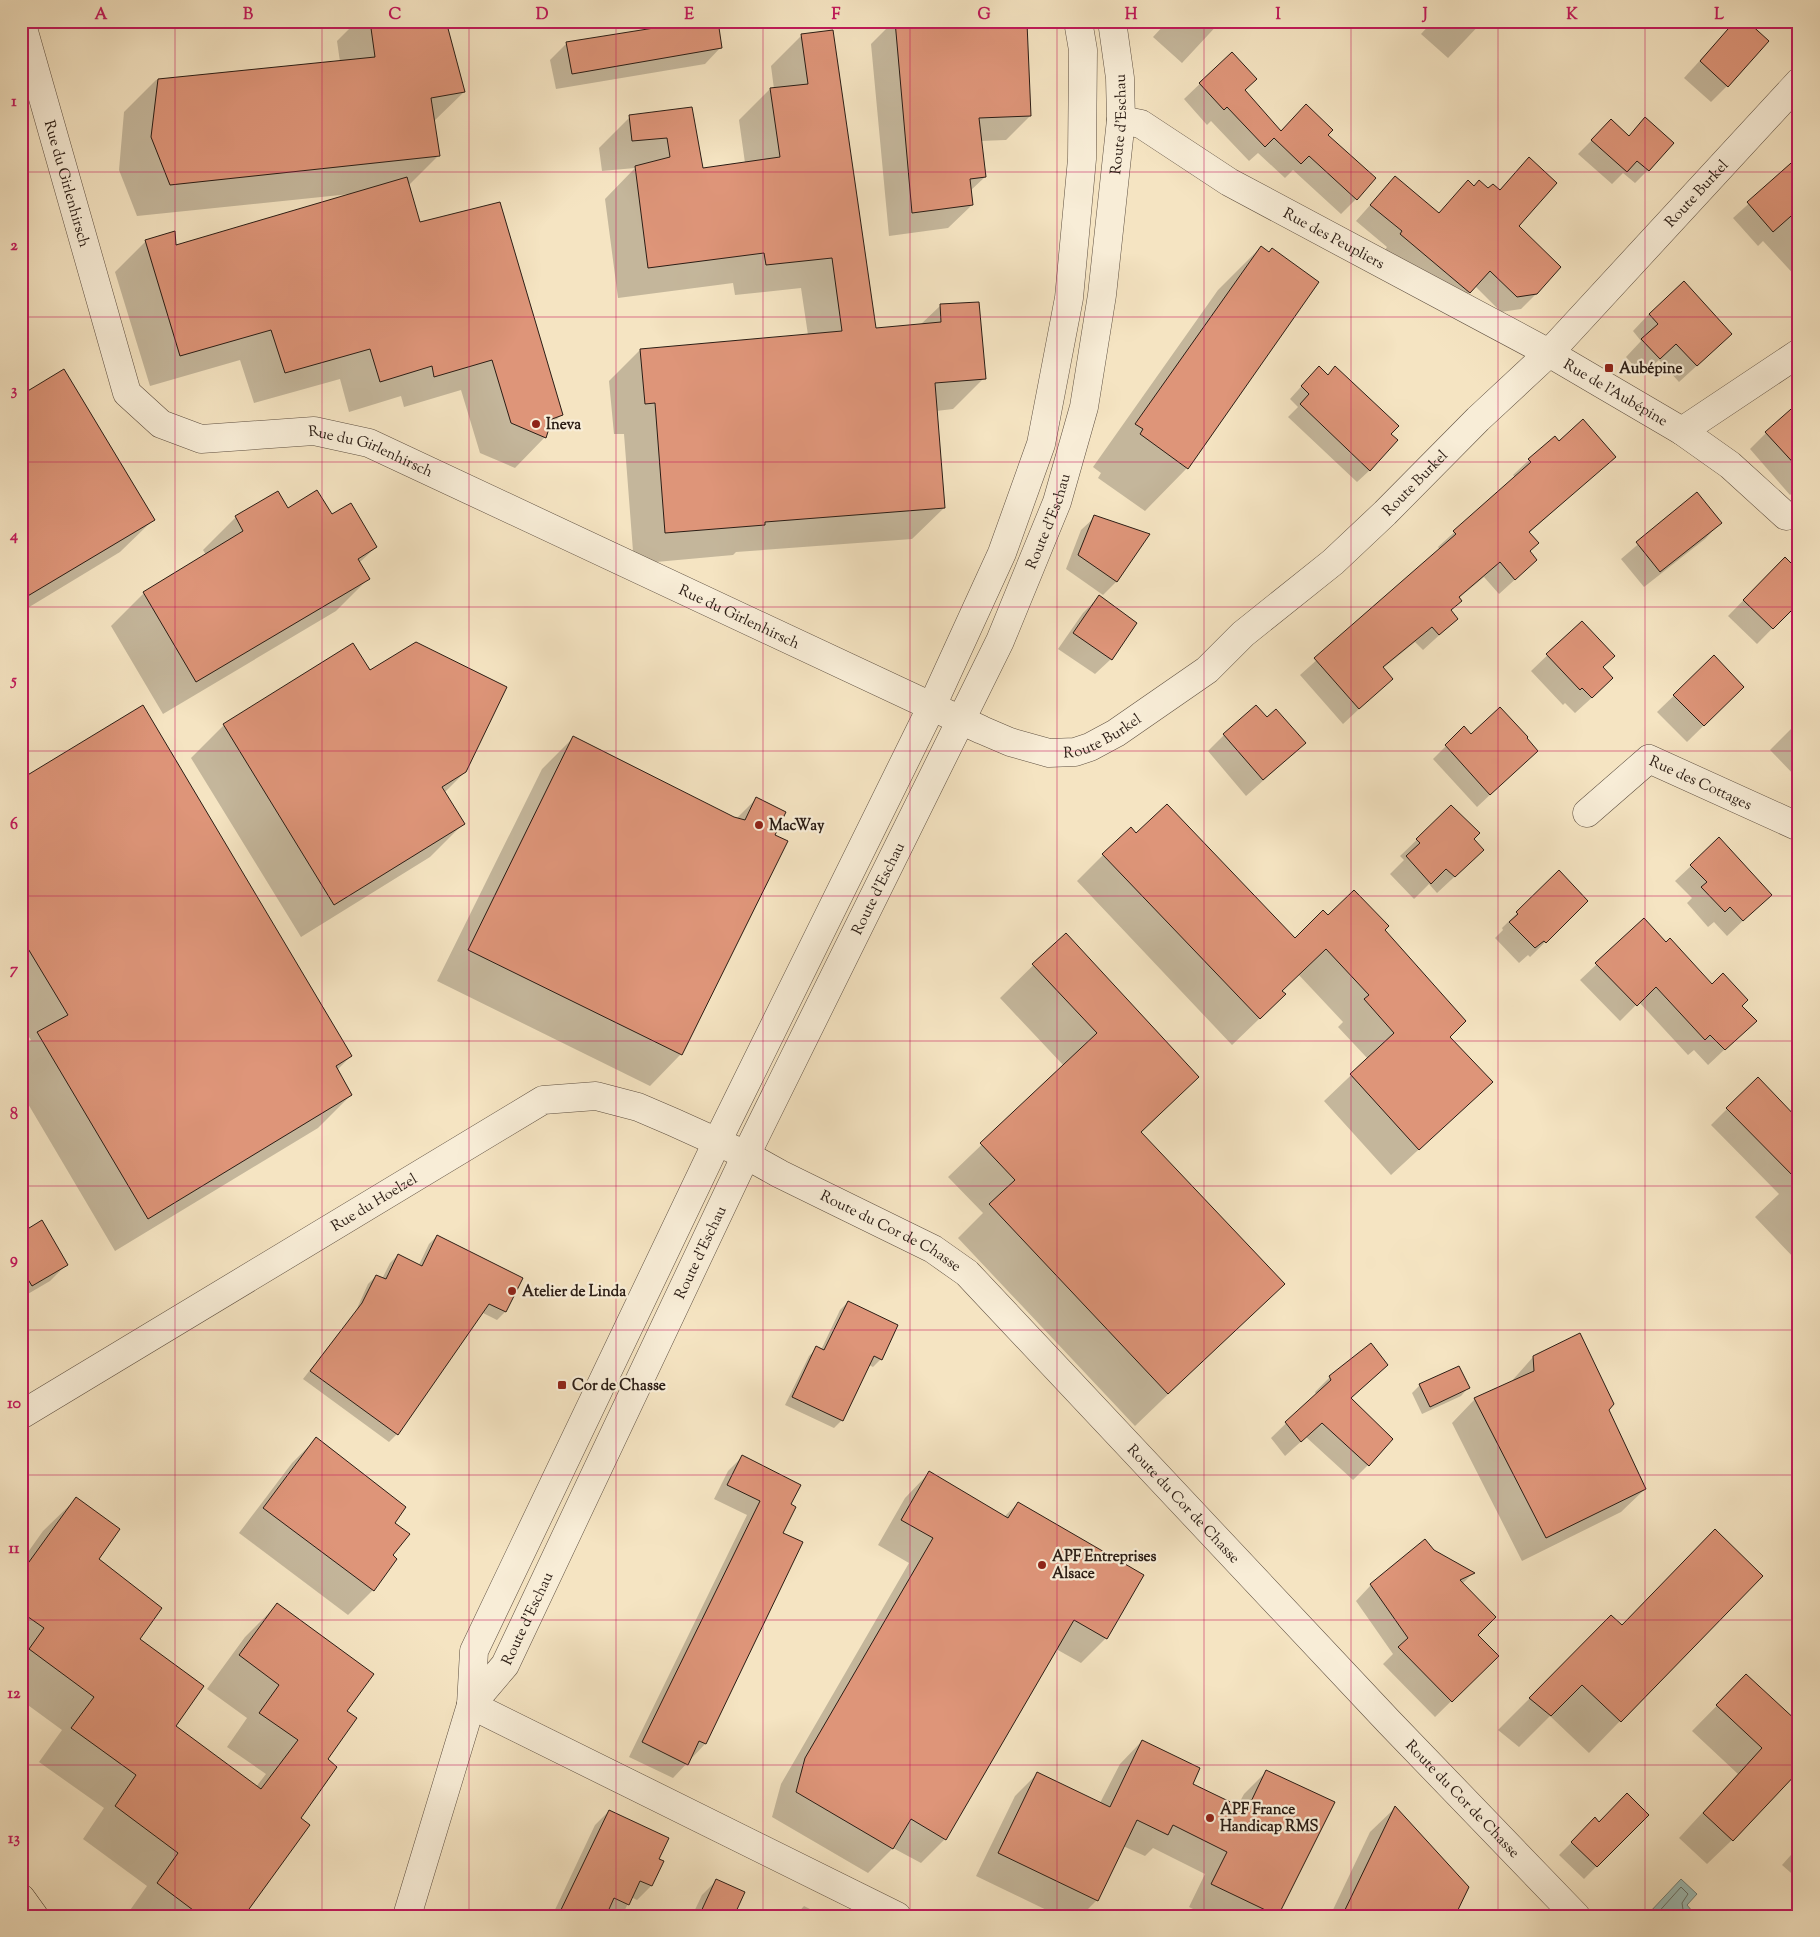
<svg xmlns="http://www.w3.org/2000/svg" width="1820" height="1937" font-family="'Sorts Mill Goudy',serif">
	<rect width="100%" height="100%" fill="#f5e4c2"/>
	<filter id="stains"><feTurbulence type="fractalNoise" baseFrequency=".004" numOctaves="4"/><feColorMatrix values="0 0 0 0 .2 0 0 0 0 .09 0 0 0 0 .02 0 0 0 .5 -.17"/></filter>
	<radialGradient id="worn" r=".72"><stop offset=".6" stop-color="#630" stop-opacity="0"/><stop offset="1" stop-color="#630" stop-opacity=".3"/></radialGradient>
	<path fill="#9dbeb8" stroke="#6f7e77" d="M1681 1879 1697 1894 1687 1905 1692 1911 1687 1916H1652L1649 1913Z"/>
	<g fill="#0003">
		<path d="M357 21H444L464 92 433 122 438 156 408 186 419 224 561 415 548 428 545 437 515 468 480 453 461 390 404 407 401 396 349 412 340 379 254 403 240 360 150 386 115 272 146 241 175 247 350 194 137 216 119 170 124 112 156 80 340 62 337 41Z"/>
		<path d="M894 21H956L1030 116 1006 140 980 141 985 177 970 191 972 205 948 228 889 236 871 44Z"/>
		<path d="M1162 21H1221L1182 63 1153 37 1165 24Z"/>
		<path d="M1433 21H1483L1448 58 1421 34Z"/>
		<path d="M1736 21 1727 86 1711 102 1684 78Z"/>
		<path d="M802 35 875 329 920 325 940 306 984 378 953 409 936 411 944 508 912 539 736 552 733 555 634 564 624 434H614L609 381 640 350 808 335 801 288 735 295 733 283 618 298 605 199 635 168 602 171 599 148 630 117 691 109 702 170 745 163 739 120 770 89H774L771 66Z"/>
		<path d="M567 43 721 47 705 64 556 89 550 60Z"/>
		<path d="M1231 54 1244 90 1280 133 1326 135 1356 199 1341 214 1293 170 1285 178 1258 153 1249 161 1211 121 1207 125 1184 99Z"/>
		<path d="M1645 119 1648 170 1635 183 1623 173 1612 184 1578 154 1611 121 1628 137Z"/>
		<path d="M1529 158 1517 226 1536 294 1521 309 1501 312 1475 286 1454 308 1385 250 1387 247 1356 221 1395 177 1438 214 1468 182 1474 187 1499 191Z"/>
		<path d="M1799 158V280L1763 241 1758 246 1733 218Z"/>
		<path d="M1261 247 1187 468 1145 511 1098 478 1101 473 1093 467 1218 290Z"/>
		<path d="M1649 314 1714 350 1679 382 1659 360 1642 375 1626 357 1641 341 1633 331Z"/>
		<path d="M1307 380 1390 434 1370 470 1357 482 1288 417 1298 407 1290 399Z"/>
		<path d="M21 396 153 520 120 552 21 612Z"/>
		<path d="M1799 411V487L1790 495 1750 449 1766 433Z"/>
		<path d="M1558 442 1614 457 1529 533 1528 552 1520 575 1499 594 1484 577 1459 598 1450 611 1457 619 1423 650 1415 642 1382 669 1391 679 1343 724 1300 675 1440 550 1438 547 1515 477 1513 475 1529 460Z"/>
		<path d="M1697 494 1720 523 1705 539 1644 587 1621 559Z"/>
		<path d="M331 516 376 547 359 563 369 578 336 611 163 714 111 626 144 593 206 555 203 550 236 517Z"/>
		<path d="M1095 517 1148 535 1116 582 1103 595 1066 569 1081 530Z"/>
		<path d="M1769 574 1799 601 1757 644 1728 616Z"/>
		<path d="M1099 597 1111 659 1095 674 1058 649 1083 613Z"/>
		<path d="M1582 622 1596 694 1575 713 1565 703 1563 705 1531 671Z"/>
		<path d="M1714 657 1743 687 1687 742 1657 712Z"/>
		<path d="M370 672 465 772 444 793 463 824 430 857 301 937 191 758 224 725Z"/>
		<path d="M1799 721V780L1770 750Z"/>
		<path d="M1224 735 1305 743 1246 796 1208 751Z"/>
		<path d="M1471 736 1523 764 1477 807 1433 759 1446 746Z"/>
		<path d="M573 738 736 819 756 799 774 836 681 1054 650 1086 437 981 542 769Z"/>
		<path d="M21 780 351 1056 337 1070 351 1095 318 1128 115 1251 21 1092V1050L31 1040 21 1025Z"/>
		<path d="M1451 807 1472 839 1466 866 1437 893 1429 884 1414 899 1390 874 1404 860 1400 856Z"/>
		<path d="M1136 835 1295 940 1328 917 1383 930 1448 1037 1492 1082 1391 1175 1324 1101 1368 1059 1338 1027 1343 1022 1298 974 1281 991 1284 995 1232 1045 1077 881 1103 855Z"/>
		<path d="M1691 866 1770 895 1727 936 1714 922 1708 927 1687 903 1692 898 1675 881Z"/>
		<path d="M1559 872 1587 901 1530 957 1528 955 1519 963 1495 938 1503 930 1502 928Z"/>
		<path d="M1644 920 1666 944 1712 986 1740 1006 1739 1036 1708 1065 1694 1050 1688 1055 1639 1002 1620 1021 1580 980Z"/>
		<path d="M1065 934 1198 1077 1141 1133 1283 1284 1135 1426 958 1238 983 1213 948 1177 1064 1066 1000 998Z"/>
		<path d="M1727 1109 1799 1122V1255L1795 1259 1755 1217 1779 1194 1711 1125Z"/>
		<path d="M21 1234 67 1264 50 1281 21 1298Z"/>
		<path d="M437 1236 522 1278 505 1312 497 1320 481 1312 397 1434 389 1442 303 1379 355 1313 368 1284 376 1276 382 1279 390 1263 398 1255 419 1265 429 1244Z"/>
		<path d="M848 1302 881 1359 873 1367 869 1365 842 1420 834 1428 785 1405 809 1356 817 1348 821 1350 840 1310Z"/>
		<path d="M1533 1357 1607 1409 1645 1489 1621 1512 1522 1561 1452 1423 1475 1399 1510 1383Z"/>
		<path d="M1386 1365 1350 1399 1368 1465 1353 1480 1306 1437 1285 1456 1271 1438 1316 1394 1315 1392 1330 1377Z"/>
		<path d="M1420 1385 1468 1388 1461 1396 1422 1414 1412 1393Z"/>
		<path d="M316 1439 393 1523 391 1556 373 1590 348 1615 239 1533 292 1463Z"/>
		<path d="M742 1457 790 1505 781 1533 802 1543 705 1744 673 1778 629 1757 747 1515 714 1499 728 1471Z"/>
		<path d="M929 1473 1004 1517 1018 1503 1142 1575 1106 1638 1081 1663 1056 1649 945 1839 921 1863 893 1848 868 1873 772 1817 781 1784 909 1563 878 1545 905 1498Z"/>
		<path d="M76 1499 97 1560 138 1639 174 1727 256 1787 266 1774 227 1747 247 1718 207 1689 245 1637 277 1605 345 1711 299 1818 247 1909 256 1916H126L147 1886 83 1839 104 1808 39 1762 62 1730 21 1700V1562L43 1531Z"/>
		<path d="M1433 1551 1473 1573 1462 1584 1476 1635 1497 1656 1435 1717 1383 1664 1393 1654 1356 1601 1371 1585Z"/>
		<path d="M1611 1617 1620 1721 1589 1753 1550 1716 1519 1747 1498 1730Z"/>
		<path d="M1746 1676 1799 1725 1732 1840 1707 1864 1679 1838 1738 1774 1692 1731Z"/>
		<path d="M1142 1741 1191 1785 1237 1807 1244 1794 1267 1771 1333 1802 1276 1916H1207L1189 1907 1205 1874 1153 1848 1145 1856 1123 1846 1097 1900 1081 1916H1059L976 1876 1015 1796 1038 1773 1100 1803 1120 1764Z"/>
		<path d="M1395 1808 1454 1916H1330L1370 1832Z"/>
		<path d="M609 1811 658 1859 651 1886 637 1900 631 1897 622 1916H552L595 1825Z"/>
		<path d="M1647 1815 1584 1879 1559 1855 1595 1819 1599 1823Z"/>
		<path d="M1799 1846V1880L1782 1865Z"/>
		<path d="M717 1880 733 1916H692L702 1895Z"/>
		<path d="M804 1906 824 1916H795Z"/>
	</g>
	<g fill="none" stroke-linecap="round" stroke-linejoin="round">
		<path stroke="#646e66" stroke-width="1" d="M1655 1916 1681 1887 1688 1894 1682 1903 1684 1916"/>
	</g>
	<g fill="#de9579" stroke="#2b1d15">
		<path d="M370 21H446L465 92 431 98 440 156 170 185 151 137 158 79 375 57Z"/>
		<path d="M698 21H718L722 48 572 74 566 42Z"/>
		<path d="M895 21 1027 23 1031 116 979 118 986 177 970 179 973 205 912 213Z"/>
		<path d="M1735 21H1747L1769 41 1728 87 1700 61Z"/>
		<path d="M833 30 876 328 941 322 940 304 979 302 986 379 935 383 945 508 765 522V525L665 533 655 403 645 404 640 349 842 331 832 258 766 265 764 253 648 268 635 166 670 157 667 138 632 141 629 115 692 107 703 168 780 157 770 88 808 84 801 34Z"/>
		<path d="M1232 52 1257 79 1245 90 1281 131 1306 104 1333 130 1328 135 1376 178 1357 200 1309 156 1301 164 1274 138 1265 147 1227 107 1224 110 1199 83Z"/>
		<path d="M1645 117 1674 143 1649 171 1637 161 1627 172 1591 140 1611 119 1629 136Z"/>
		<path d="M1799 156V209L1773 232 1747 202Z"/>
		<path d="M1529 157 1557 183 1519 226 1561 267 1537 294 1517 297 1490 271 1470 293 1400 234 1402 231 1370 205 1395 176 1439 213 1468 180 1474 186 1479 180 1488 188 1493 184 1500 190Z"/>
		<path d="M407 177 420 222 500 202 563 415 552 419 546 438 511 423 492 360 434 377 432 366 380 382 370 349 285 373 271 330 180 356 145 240 175 231 176 245Z"/>
		<path d="M1261 246 1269 252 1272 248 1319 282 1188 469 1140 434 1143 429 1135 424Z"/>
		<path d="M1684 281 1732 334 1697 366 1676 344 1660 359 1641 339 1658 324 1649 314Z"/>
		<path d="M1319 366 1328 375 1335 366 1399 426 1391 434 1398 440 1370 471 1300 404 1309 394 1301 386Z"/>
		<path d="M64 369 155 520 21 600V395Z"/>
		<path d="M1799 402V469L1765 432Z"/>
		<path d="M1583 419 1616 457 1529 532 1539 543 1530 551 1537 560 1515 580 1500 562 1459 597 1462 601 1451 610 1458 619 1439 635 1432 627 1383 667 1393 679 1359 709 1314 658 1456 534 1453 531 1531 462 1528 459 1555 436 1559 441Z"/>
		<path d="M317 490 332 514 351 503 377 547 358 559 370 579 196 682 143 592 243 531 235 516 278 491 288 508Z"/>
		<path d="M1697 492 1722 523 1660 572 1636 542Z"/>
		<path d="M1094 515 1150 534 1117 582 1078 555Z"/>
		<path d="M1785 557 1799 571V603L1773 629 1743 600Z"/>
		<path d="M1099 595 1137 623 1112 660 1073 633Z"/>
		<path d="M1582 621 1615 656 1603 667 1613 678 1592 698 1582 688 1580 690 1546 654Z"/>
		<path d="M416 642 507 687 466 772 442 787 465 824 334 905 223 724 353 643 370 670Z"/>
		<path d="M1714 655 1744 687 1704 726 1673 695Z"/>
		<path d="M143 705 352 1056 336 1066 352 1095 148 1219 37 1032 68 1015 21 937V779Z"/>
		<path d="M1256 705 1267 717 1276 709 1306 743 1263 780 1223 734Z"/>
		<path d="M1500 707 1528 737 1527 738 1538 751 1490 795 1445 745 1464 726 1471 734Z"/>
		<path d="M573 736 734 817 745 820 756 797 786 812 775 835 788 841 682 1055 468 950Z"/>
		<path d="M1167 804 1295 938 1323 910 1328 915 1354 890 1389 926 1385 930 1466 1021 1450 1037 1493 1082 1419 1150 1350 1074 1394 1033 1364 999 1369 995 1326 949 1282 991 1286 994 1260 1019 1102 854 1131 827 1136 833Z"/>
		<path d="M1451 805 1480 833 1474 839 1484 850 1455 877 1446 869 1431 884 1406 856 1420 843 1416 839Z"/>
		<path d="M1719 837 1772 895 1743 921 1730 907 1725 912 1701 887 1707 882 1690 865Z"/>
		<path d="M1559 870 1588 901 1546 943 1544 941 1535 948 1509 922 1518 914 1516 912Z"/>
		<path d="M1644 918 1666 942 1670 938 1712 984 1723 973 1748 1000 1742 1006 1757 1021 1725 1050 1710 1035 1705 1040 1656 987 1637 1006 1595 963Z"/>
		<path d="M1066 933 1199 1077 1141 1132 1285 1284 1168 1394 989 1204 1015 1180 980 1143 1097 1033 1032 964Z"/>
		<path d="M1758 1077 1799 1120V1182L1726 1108Z"/>
		<path d="M42 1220 68 1265 32 1286 21 1268V1233Z"/>
		<path d="M437 1235 523 1278 506 1312 489 1304 398 1435 310 1371 362 1303 376 1275 386 1279 398 1254 422 1266Z"/>
		<path d="M848 1301 898 1325 882 1360 874 1356 843 1421 792 1397 816 1346 824 1350Z"/>
		<path d="M1580 1333 1614 1404 1609 1410 1646 1489 1546 1538 1474 1398 1534 1371 1533 1356Z"/>
		<path d="M1371 1343 1388 1365 1351 1398 1393 1439 1369 1466 1322 1423 1301 1442 1285 1422 1331 1380 1329 1376Z"/>
		<path d="M1459 1366 1470 1388 1430 1407 1419 1384Z"/>
		<path d="M316 1437 406 1507 395 1523 410 1534 393 1555 397 1559 374 1591 263 1508Z"/>
		<path d="M742 1455 801 1485 791 1504 796 1507 783 1533 803 1542 706 1744 699 1741 688 1765 642 1742 760 1501 727 1485Z"/>
		<path d="M929 1471 1008 1518 1018 1502 1144 1575 1107 1639 1074 1620 946 1840 911 1819 893 1849 796 1792 805 1758 933 1538 901 1520Z"/>
		<path d="M76 1497 120 1529 99 1559 162 1608 140 1639 204 1686 176 1726 261 1789 298 1740 259 1713 279 1685 239 1655 277 1603 374 1674 347 1711 357 1718 328 1759 337 1767 301 1818 310 1825 244 1916H201L157 1883 178 1853 115 1806 136 1775 71 1728 94 1697 29 1649 44 1628 21 1612V1573Z"/>
		<path d="M1715 1529 1763 1576 1621 1722 1582 1685 1551 1716 1529 1698 1611 1615 1622 1625Z"/>
		<path d="M1425 1539 1434 1550 1475 1573 1460 1580 1496 1617 1478 1635 1499 1656 1452 1702 1398 1647 1408 1638 1370 1584Z"/>
		<path d="M1746 1674 1799 1723V1771L1733 1841 1703 1813 1762 1748 1716 1705Z"/>
		<path d="M1142 1740 1200 1768 1193 1784 1247 1810 1266 1770 1335 1802 1278 1916 1211 1884 1227 1852 1173 1825 1168 1835 1137 1820 1098 1901 998 1853 1037 1772 1110 1807Z"/>
		<path d="M1627 1793 1649 1815 1597 1867 1571 1842 1595 1817 1599 1822Z"/>
		<path d="M1395 1806 1469 1887 1455 1916H1342Z"/>
		<path d="M609 1810 669 1838 659 1859 664 1861 652 1886 640 1881 629 1905 614 1898 606 1916H558Z"/>
		<path d="M716 1879 745 1892 734 1916H699Z"/>
	</g>
	<g fill="none" stroke-linecap="round" stroke-linejoin="round">
		<g stroke="#5e4f40" stroke-width="29">
			<g id="minor">
				<path id="s1" d="M21 21 127 393 161 424 201 439 314 431 369 443 982 730 1010 742 1049 753 1075 752 1090 747 1116 733 1207 670 1243 634 1333 562 1385 513 1478 419 1549 353 1799 82"/>
				<path id="s2" d="M1121 120 1141 124 1229 182 1549 353 1682 431 1799 353"/>
				<path d="M1682 431 1730 465 1786 516"/>
				<path id="s3" d="M1587 813 1649 759 1799 827"/>
				<path id="s4" d="M21 1415 543 1100 596 1096 638 1107 673 1122 746 1155 780 1174 933 1249 967 1273 1389 1722 1576 1916"/>
				<path id="s5" d="M471 1705 505 1665 746 1155 1000 641 1057 502 1084 407 1102 295 1121 120 1120 78 1112 21"/>
				<path d="M471 1705 897 1916"/>
				<path d="M407 1916 471 1705 474 1651 717 1142 932 706 1002 553 1041 444 1069 298 1082 159 1083 50 1078 21"/>
			</g>
		</g>
		<g stroke="#2b1d15" stroke-width="29">
			<path id="major" d="M21 1898 34 1916"/>
		</g>
		<use href="#minor" stroke="#f8edd7" stroke-width="28"/>
		<use href="#major" stroke="#f5e4c2" stroke-width="28"/>
	</g>
	<path fill="none" stroke="#c2185b" stroke-width="1" stroke-opacity="0.55" d="M175 21V1916M322 21V1916M469 21V1916M616 21V1916M763 21V1916M910 21V1916M1057 21V1916M1204 21V1916M1351 21V1916M1498 21V1916M1645 21V1916M21 172H1799M21 317H1799M21 462H1799M21 607H1799M21 751H1799M21 896H1799M21 1041H1799M21 1186H1799M21 1330H1799M21 1475H1799M21 1620H1799M21 1765H1799"/>
	<g fill="#8f2418" stroke="#f8edd7" stroke-width="2">
		<rect x="1604" y="363" width="10" height="10" rx="2.5"/>
		<circle cx="536" cy="424" r="5"/>
		<circle cx="759" cy="825" r="5"/>
		<circle cx="512" cy="1291" r="5"/>
		<rect x="557" y="1380" width="10" height="10" rx="2.5"/>
		<circle cx="1042" cy="1565" r="5"/>
		<circle cx="1210" cy="1818" r="5"/>
	</g>
	<g text-anchor="middle" stroke-width="4.5" stroke-linejoin="round" paint-order="stroke">
		<g font-size="15" fill="#2b1d15" stroke="#f8edd7">
			<text dy="5" stroke="none"><textPath href="#s5" startOffset="1724">Route d'Eschau</textPath></text>
			<text dy="5" stroke="none"><textPath href="#s1" startOffset="169">Rue du Girlenhirsch</textPath></text>
			<text dy="5" stroke="none"><textPath href="#s1" startOffset="2259">Route Burkel</textPath></text>
			<text dy="5" stroke="none"><textPath href="#s2" startOffset="245">Rue des Peupliers</textPath></text>
			<text dy="5" stroke="none"><textPath href="#s2" startOffset="566">Rue de l'Aubépine</textPath></text>
			<text dy="5" stroke="none"><textPath href="#s1" startOffset="649">Rue du Girlenhirsch</textPath></text>
			<text dy="5" stroke="none"><textPath href="#s1" startOffset="1855">Route Burkel</textPath></text>
			<text dy="5" stroke="none"><textPath href="#s5" startOffset="1319">Route d'Eschau</textPath></text>
			<text dy="5" stroke="none"><textPath href="#s1" startOffset="1054">Rue du Girlenhirsch</textPath></text>
			<text dy="5" stroke="none"><textPath href="#s1" startOffset="1450">Route Burkel</textPath></text>
			<text dy="5" stroke="none"><textPath href="#s3" startOffset="139">Rue des Cottages</textPath></text>
			<text dy="5" stroke="none"><textPath href="#s5" startOffset="914">Route d'Eschau</textPath></text>
			<text dy="5" stroke="none"><textPath href="#s4" startOffset="412">Rue du Hoelzel</textPath></text>
			<text dy="5" stroke="none"><textPath href="#s4" startOffset="988">Route du Cor de Chasse</textPath></text>
			<text dy="5" stroke="none"><textPath href="#s5" startOffset="509">Route d'Eschau</textPath></text>
			<text dy="5" stroke="none"><textPath href="#s4" startOffset="1392">Route du Cor de Chasse</textPath></text>
			<text dy="5" stroke="none"><textPath href="#s5" startOffset="104">Route d'Eschau</textPath></text>
			<text dy="5" stroke="none"><textPath href="#s4" startOffset="1798">Route du Cor de Chasse</textPath></text>
		</g>
		<g font-size="15" font-weight="bold" fill="#2b1d15" stroke="#f8edd7" text-anchor="start">
			<text x="1619" y="373">Aubépine</text>
			<text x="546" y="429">Ineva</text>
			<text x="769" y="830">MacWay</text>
			<text x="522" y="1296">Atelier de Linda</text>
			<text x="572" y="1390">Cor de Chasse</text>
			<text x="1052" y="1561">APF Entreprises<tspan x="1052" dy="17">Alsace</tspan></text>
			<text x="1220" y="1814">APF France<tspan x="1220" dy="17">Handicap RMS</tspan></text>
		</g>
	</g>
	<rect width="1820" height="1937" fill="none" stroke="#f5e4c2" stroke-width="55"/>
	<rect x="28" y="28" width="1764" height="1882" fill="none" stroke="#c2185b" stroke-width="2"/>
	<g font-size="16" text-anchor="middle" font-weight="bold" fill="#c2185b">
		<text x="101" y="19">A</text>
		<text x="248" y="19">B</text>
		<text x="395" y="19">C</text>
		<text x="542" y="19">D</text>
		<text x="689" y="19">E</text>
		<text x="836" y="19">F</text>
		<text x="984" y="19">G</text>
		<text x="1131" y="19">H</text>
		<text x="1278" y="19">I</text>
		<text x="1425" y="19">J</text>
		<text x="1572" y="19">K</text>
		<text x="1719" y="19">L</text>
		<text x="14" y="106">1</text>
		<text x="14" y="250">2</text>
		<text x="14" y="395">3</text>
		<text x="14" y="540">4</text>
		<text x="14" y="685">5</text>
		<text x="14" y="829">6</text>
		<text x="14" y="974">7</text>
		<text x="14" y="1119">8</text>
		<text x="14" y="1264">9</text>
		<text x="14" y="1408">10</text>
		<text x="14" y="1553">11</text>
		<text x="14" y="1698">12</text>
		<text x="14" y="1843">13</text>
	</g>
	<rect width="100%" height="100%" filter="url(#stains)"/>
	<rect width="100%" height="100%" fill="url(#worn)"/>
</svg>
